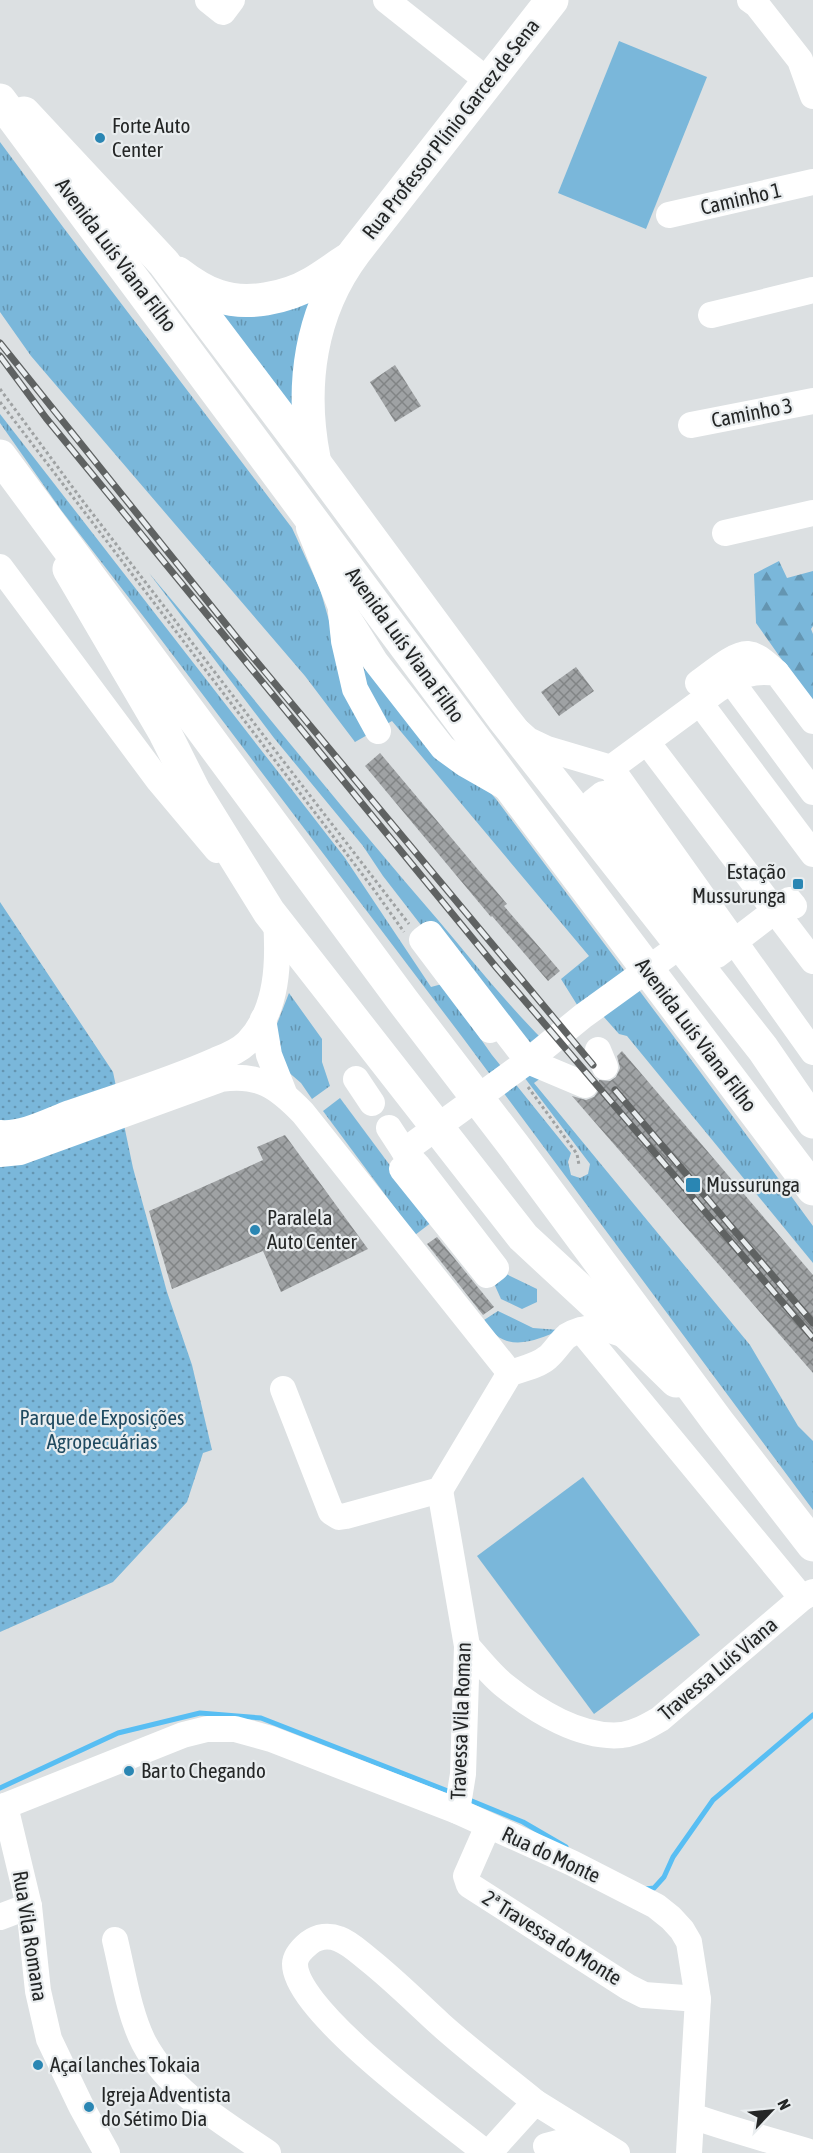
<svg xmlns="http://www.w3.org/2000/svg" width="813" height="2153" font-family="'Asap Condensed',sans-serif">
	<defs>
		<pattern id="grass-tufts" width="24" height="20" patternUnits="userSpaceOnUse" patternTransform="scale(1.5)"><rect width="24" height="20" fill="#7ab7da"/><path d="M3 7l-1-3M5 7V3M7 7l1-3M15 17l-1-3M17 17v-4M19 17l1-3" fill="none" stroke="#6495b1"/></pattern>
		<pattern id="forest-firs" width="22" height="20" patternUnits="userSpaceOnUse" patternTransform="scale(1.5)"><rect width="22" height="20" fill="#7ab7da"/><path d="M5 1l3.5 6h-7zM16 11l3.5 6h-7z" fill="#6495b1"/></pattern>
		<pattern id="park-dots" width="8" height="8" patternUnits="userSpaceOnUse" patternTransform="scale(1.5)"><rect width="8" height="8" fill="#7ab7da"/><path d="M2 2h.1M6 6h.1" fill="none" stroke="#6495b1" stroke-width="1.8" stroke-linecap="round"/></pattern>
		<pattern id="building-cross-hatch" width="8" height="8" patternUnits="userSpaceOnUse" patternTransform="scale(1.5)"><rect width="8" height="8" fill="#9fa2a4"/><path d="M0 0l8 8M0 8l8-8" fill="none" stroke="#818485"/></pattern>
	</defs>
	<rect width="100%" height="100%" fill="#dce0e2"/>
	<g fill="url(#grass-tufts)">
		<path d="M0 142 63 227 292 528 320 589 334 638 367 695 356 645 496 799 698 1069 813 1226V1263L627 1036 619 1034 603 1016 589 1024 561 979 589 956 392 721 355 742 305 676 31 356 0 312Z"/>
		<path d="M317 298 297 426 213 309C252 326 280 312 317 298Z"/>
		<path d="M0 414 345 858 431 987 442 984 492 1055 571 1153 568 1162 571 1175 580 1178 588 1174 590 1164 518 1069 424 929 383 876 363 846 274 738 149 573C246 688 339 806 438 920 475 964 511 1009 552 1049L545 1075 534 1083 750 1345 798 1426 813 1441V1510L463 1038 150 625 61 510 0 423Z"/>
		<path d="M289 993 322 1039V1062L330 1086 312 1099 301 1083 286 1070 275 1029Z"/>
		<path d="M340 1098 432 1222 415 1235 323 1111Z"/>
		<path d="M500 1271 537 1289V1302L522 1309 501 1299 492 1279Z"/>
		<path d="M498 1311 533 1328 559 1330C541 1339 514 1350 496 1335 491 1331 487 1325 484 1320Z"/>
	</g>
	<path fill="url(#forest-firs)" d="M779 561 787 578 813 571V626L811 629 813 634V704L756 623 754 574Z"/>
	<path fill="url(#park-dots)" d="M0 902 113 1072 133 1168 167 1292 192 1365 212 1450 203 1453 187 1502 113 1582 0 1632Z"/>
	<g fill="#7ab7da">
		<path d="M619 41 707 77 646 229 558 193Z"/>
		<path d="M583 1477 700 1635 594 1714 477 1556Z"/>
	</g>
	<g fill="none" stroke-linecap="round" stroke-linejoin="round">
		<g stroke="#58bef3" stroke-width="5">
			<path d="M0 1788 118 1733 200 1713 261 1718 453 1793"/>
			<path d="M467 1799 523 1822 566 1847"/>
			<path d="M645 1889 654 1888 664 1877 673 1857 713 1800 813 1715"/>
		</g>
	</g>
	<g fill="url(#building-cross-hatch)">
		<path d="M395 365 421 406 395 422 370 382Z"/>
		<path d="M576 667 594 691 559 716 541 692Z"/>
		<path d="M380 753 507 904 504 906 560 971 548 981 492 916 491 917 365 766Z"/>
		<path d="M622 1051 813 1275V1373L572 1096 586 1100 594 1097 599 1090V1080L610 1081 616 1077 620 1068 617 1056Z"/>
		<path d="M285 1135 368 1249 281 1292 263 1251 172 1289 149 1211 263 1160 257 1147Z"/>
		<path d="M437 1237 494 1307 483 1315 427 1244Z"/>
	</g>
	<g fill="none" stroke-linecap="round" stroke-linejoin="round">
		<g stroke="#9fa2a3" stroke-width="3" stroke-dasharray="3 3" stroke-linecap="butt">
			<path d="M0 389 82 500 409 924"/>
			<path d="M0 402 372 887 404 932"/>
			<path d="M528 1087 577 1154 579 1165"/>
		</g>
		<g stroke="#fff" stroke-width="26">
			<path d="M208 0 223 12 232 0"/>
			<path d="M386 0 488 81"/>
			<path d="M750 0 757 5 800 60 813 96"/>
			<path d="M669 215 813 182"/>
			<path d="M711 315 813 290"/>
			<path d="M691 425 813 401"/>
			<path d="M309 528 340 605 375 661 443 748 465 764 507 788"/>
			<path d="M725 533 813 513"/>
			<path d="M0 567 159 781 217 850"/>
			<path d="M341 612 344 641 355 689 378 731"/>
			<path d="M731 681 813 792"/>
			<path d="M698 683C710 675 734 653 748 654 759 655 768 666 776 672"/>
			<path d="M700 703 813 854"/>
			<path d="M519 732 528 740 547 749 611 768 813 1052"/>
			<path d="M647 742 813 961"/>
			<path d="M611 768 717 690C739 676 751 669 777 673L813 721"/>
			<path d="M637 865 593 802 603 794 690 913 717 955 789 900 794 906"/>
			<path d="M450 968 494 1026 490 1030 422 940 430 934 528 1061 585 1085"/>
			<path d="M263 1019 269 1055 284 1093"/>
			<path d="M598 1050 605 1067"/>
			<path d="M356 1079 372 1103"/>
			<path d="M389 1128 404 1151 417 1165 496 1268 487 1275 402 1169"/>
			<path d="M0 1133C23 1135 49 1121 70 1113 119 1096 169 1081 216 1060 227 1056 240 1050 248 1042 278 1010 279 962 276 920"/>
			<path d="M404 1151 528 1061 583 1016 695 935"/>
			<path d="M0 1154 20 1152 221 1079C259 1073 278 1087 303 1113L510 1373"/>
			<path d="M581 1330 802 1598"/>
			<path d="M283 1389 331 1512 339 1517 346 1516 440 1490 510 1373C522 1369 538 1366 548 1357 555 1351 560 1342 567 1336 587 1323 610 1329 630 1337"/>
			<path d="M440 1490 467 1646 463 1774 457 1811"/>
			<path d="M467 1646C479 1659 491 1675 505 1686 536 1711 581 1739 622 1735 636 1733 648 1726 660 1719L802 1598 813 1592"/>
			<path d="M5 1806 29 1906 38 1991 49 2039 81 2106 107 2153"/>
			<path d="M0 1808 183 1735 207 1729H235L271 1739 457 1811 572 1863 656 1906 671 1918 682 1930 689 1942 698 1999 689 2153"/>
			<path d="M488 1826 466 1876 469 1885 628 1987 644 1995 698 1999"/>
			<path d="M0 1917 29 1906"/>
			<path d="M115 1940C123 1973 129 2014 144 2043 170 2092 224 2123 268 2153"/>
			<path d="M692 2116C732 2130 773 2141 813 2153"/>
			<path d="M546 2146 569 2140 590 2153"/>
			<path d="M486 2153C447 2121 295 2012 295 1964 295 1956 303 1948 309 1943 318 1936 329 1935 339 1939 350 1943 360 1953 369 1960 394 1980 416 2002 440 2024 470 2051 503 2076 535 2102"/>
			<path d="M489 2153 535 2102 617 2153"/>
		</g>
		<g stroke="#fff" stroke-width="33">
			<path d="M24 113 164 263 315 463 503 718 763 1049 813 1122"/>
			<path d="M178 273C191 283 203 291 218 296 247 306 286 298 312 283 324 276 336 267 347 260"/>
			<path d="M314 458C300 386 310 312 355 252L552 0"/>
			<path d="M69 569 165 733 194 791 269 912 523 1237 632 1338 676 1381"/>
		</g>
		<g stroke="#fff" stroke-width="33">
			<path d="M0 100 513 791 813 1189"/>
			<path d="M0 456 403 1001 514 1146 718 1422 813 1545"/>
		</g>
		<g stroke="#5f6262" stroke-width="7">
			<g id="rail">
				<path d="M0 343 237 638 593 1065"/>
				<path d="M0 356 46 418 496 967 813 1338"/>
				<path d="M615 1090 813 1323"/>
			</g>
		</g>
		<use href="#rail" stroke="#e9edef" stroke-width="4.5" stroke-dasharray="14" stroke-linecap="butt"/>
	</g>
	<g fill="#2a86b3" stroke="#e9edef" stroke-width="2">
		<circle cx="100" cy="138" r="6"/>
		<rect x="792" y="878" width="12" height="12" rx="3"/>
		<rect x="685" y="1177" width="16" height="16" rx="3"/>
		<circle cx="255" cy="1230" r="6"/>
		<circle cx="129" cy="1771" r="6"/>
		<circle cx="38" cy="2065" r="6"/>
		<circle cx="89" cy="2107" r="6"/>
	</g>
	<g text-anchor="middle" stroke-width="4.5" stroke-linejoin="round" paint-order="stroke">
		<g font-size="21" fill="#242626" stroke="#e9edef" text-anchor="start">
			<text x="112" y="133">Forte Auto<tspan x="112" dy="24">Center</tspan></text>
			<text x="786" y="879" text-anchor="end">Estação<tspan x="786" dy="24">Mussurunga</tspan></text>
			<text x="706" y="1192">Mussurunga</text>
			<text x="267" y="1225">Paralela<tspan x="267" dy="24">Auto Center</tspan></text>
			<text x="141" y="1778">Bar to Chegando</text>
			<text x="50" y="2072">Açaí lanches Tokaia</text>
			<text x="101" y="2102">Igreja Adventista<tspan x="101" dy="24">do Sétimo Dia</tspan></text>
		</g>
		<g font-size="21" fill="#242626" stroke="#e9edef">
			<text transform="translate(451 129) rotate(-52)" y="7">Rua Professor Plínio Garcez de Sena</text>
			<text transform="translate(741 199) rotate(-13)" y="7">Caminho 1</text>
			<text transform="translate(116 255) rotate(53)" y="7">Avenida Luís Viana Filho</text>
			<text transform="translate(752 413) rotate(-11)" y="7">Caminho 3</text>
			<text transform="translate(405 645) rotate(54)" y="7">Avenida Luís Viana Filho</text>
			<text transform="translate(696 1035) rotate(53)" y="7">Avenida Luís Viana Filho</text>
			<text transform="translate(718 1669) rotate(-40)" y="7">Travessa Luís Viana</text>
			<text transform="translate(461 1721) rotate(-88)" y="7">Travessa Vila Roman</text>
			<text transform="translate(551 1855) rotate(25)" y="7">Rua do Monte</text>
			<text transform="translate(30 1936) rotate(81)" y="7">Rua Vila Romana</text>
			<text transform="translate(552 1938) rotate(32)" y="7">2ª Travessa do Monte</text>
		</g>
		<g font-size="21" fill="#1f4a60" stroke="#e9edef">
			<text x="102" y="1425">Parque de Exposições<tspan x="102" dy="24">Agropecuárias</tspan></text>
		</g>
	</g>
	<g transform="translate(771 2111) rotate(64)" stroke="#e9edef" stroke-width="4.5" paint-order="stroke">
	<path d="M0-4.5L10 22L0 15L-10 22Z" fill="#242626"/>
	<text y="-9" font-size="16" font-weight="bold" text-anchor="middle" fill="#242626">N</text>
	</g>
</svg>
